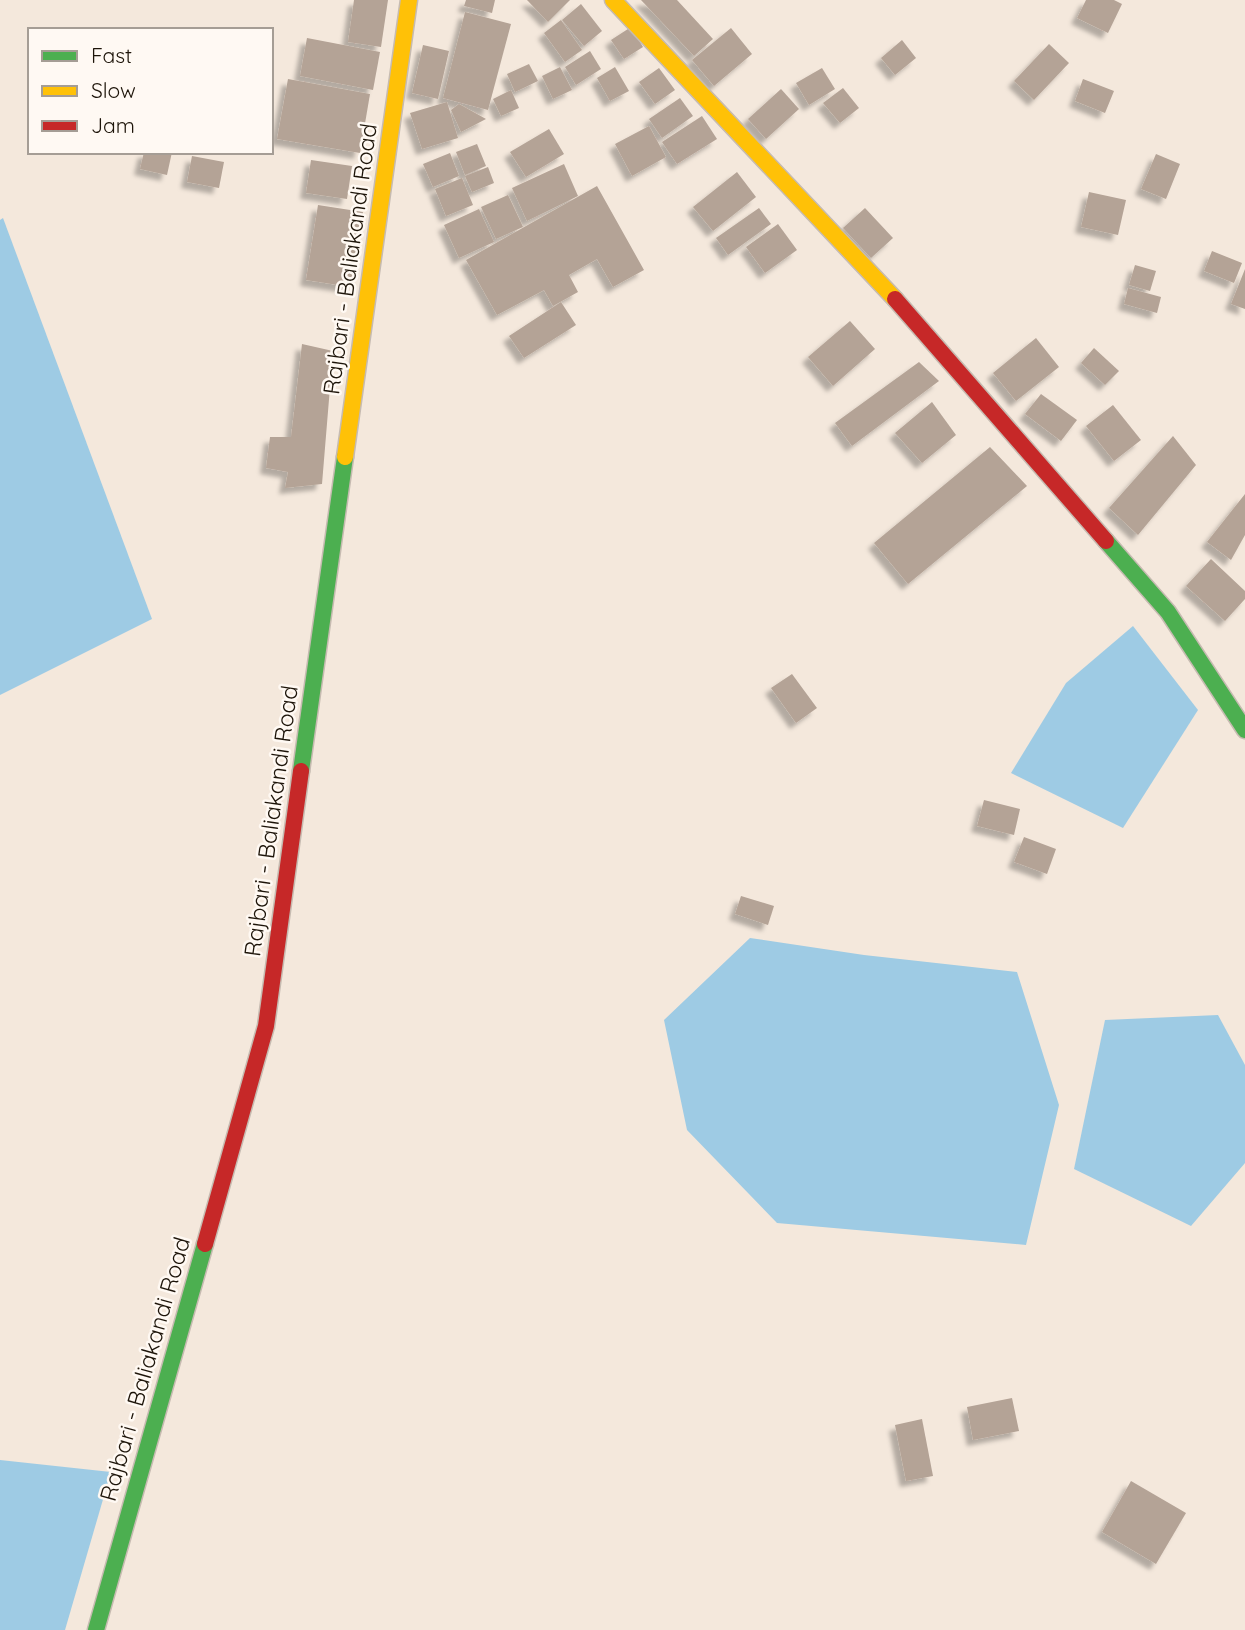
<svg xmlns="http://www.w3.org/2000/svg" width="1245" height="1630" font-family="Quicksand,sans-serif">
	<defs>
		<filter id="shadow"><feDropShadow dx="-6" dy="6" stdDeviation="2" flood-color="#0004"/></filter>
	</defs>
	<rect width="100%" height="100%" fill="#f4e8dc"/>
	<g fill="#9ecbe4">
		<path d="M3 218 152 619 0 695V220Z"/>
		<path d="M1133 626 1198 710 1123 828 1011 773 1066 683Z"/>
		<path d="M750 938 864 955 1017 972 1059 1105 1026 1245 777 1223 687 1130 664 1020Z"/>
		<path d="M1218 1015 1245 1065V1163L1191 1226 1074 1169 1105 1020Z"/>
		<path d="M0 1460 111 1472 65 1630H0Z"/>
	</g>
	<g fill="#b4a396" filter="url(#shadow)">
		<path d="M354 0H388L381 47 348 42Z"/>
		<path d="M466 0H495L492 13 464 6Z"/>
		<path d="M527 0H570L548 22Z"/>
		<path d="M641 0H677L713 39 694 56Z"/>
		<path d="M1086 0H1114L1122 4 1108 33 1077 18Z"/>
		<path d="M581 4 602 31 584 46 562 20Z"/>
		<path d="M465 12 511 24 488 110 443 98Z"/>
		<path d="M561 20 582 50 565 62 544 33Z"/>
		<path d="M631 27 643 47 624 59 611 40Z"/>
		<path d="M731 28 752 54 714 86 692 60Z"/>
		<path d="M307 38 380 52 373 90 300 76Z"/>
		<path d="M902 40 916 58 895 75 881 58Z"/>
		<path d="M1049 44 1069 63 1034 100 1014 81Z"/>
		<path d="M423 45 449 51 438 99 412 93Z"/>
		<path d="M590 51 601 69 576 85 565 67Z"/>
		<path d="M529 64 538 81 515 92 507 74Z"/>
		<path d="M560 67 572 90 553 99 542 76Z"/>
		<path d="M615 67 629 91 610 101 597 78Z"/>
		<path d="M659 68 675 90 655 104 639 82Z"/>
		<path d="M822 68 835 89 809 105 796 83Z"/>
		<path d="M288 79 370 94 360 153 277 139Z"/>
		<path d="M1083 79 1114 91 1105 113 1075 101Z"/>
		<path d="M843 88 859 108 840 123 823 103Z"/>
		<path d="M781 89 799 109 766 139 748 119Z"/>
		<path d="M511 90 519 108 501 116 493 99Z"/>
		<path d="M680 98 693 116 662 138 649 119Z"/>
		<path d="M447 102 458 138 422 149 410 113Z"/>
		<path d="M459 104 486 119 461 132 451 110Z"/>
		<path d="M702 116 717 139 677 164 662 142Z"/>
		<path d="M649 126 666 157 632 176 615 144Z"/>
		<path d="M549 129 564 154 526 177 510 152Z"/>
		<path d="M477 144 486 166 465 175 456 152Z"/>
		<path d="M144 152H172L167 175 140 169Z"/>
		<path d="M450 153 459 176 433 187 423 164Z"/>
		<path d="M1156 154 1180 164 1166 199 1141 189Z"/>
		<path d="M192 156 224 162 219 188 187 182Z"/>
		<path d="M311 160 352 166 347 199 306 193Z"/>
		<path d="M564 164 578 196 527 221 512 188Z"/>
		<path d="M488 167 494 183 472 192 465 176Z"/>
		<path d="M737 172 756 197 713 231 693 207Z"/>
		<path d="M462 178 473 205 446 216 435 189Z"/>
		<path d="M597 186 644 270 613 287 597 259 569 275 578 292 553 306 544 290 497 315 466 260Z"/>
		<path d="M1089 192 1126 200 1118 235 1081 227Z"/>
		<path d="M508 195 523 227 496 239 481 207Z"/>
		<path d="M318 205 363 212 351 287 306 280Z"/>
		<path d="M759 208 771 224 728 255 716 238Z"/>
		<path d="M865 208 893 238 871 258 843 228Z"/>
		<path d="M479 209 494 242 459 258 444 225Z"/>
		<path d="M778 224 797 250 765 273 746 247Z"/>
		<path d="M1212 251 1242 263 1234 283 1204 271Z"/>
		<path d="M1135 265 1156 271 1150 291 1129 285Z"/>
		<path d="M1245 269V309L1231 304Z"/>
		<path d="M1128 288 1161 297 1157 313 1124 304Z"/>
		<path d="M561 302 576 325 524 358 509 336Z"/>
		<path d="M850 321 875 349 833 386 808 357Z"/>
		<path d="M1036 338 1059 367 1016 401 993 373Z"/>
		<path d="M302 344 333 351 322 484 285 488 288 472 266 468 270 437H291Z"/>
		<path d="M1094 348 1119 371 1105 385 1081 363Z"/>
		<path d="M919 362 939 381 852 446 835 423Z"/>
		<path d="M1041 394 1077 420 1061 441 1025 414Z"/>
		<path d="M932 402 956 435 922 463 895 433Z"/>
		<path d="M1113 405 1141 440 1114 461 1086 426Z"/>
		<path d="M1173 436 1196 465 1138 535 1109 508Z"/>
		<path d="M990 447 1027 486 908 584 874 543Z"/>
		<path d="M1245 494V535L1231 560 1207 542Z"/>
		<path d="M1211 559 1245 591V599L1225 621 1186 586Z"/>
		<path d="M792 674 817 708 796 723 771 688Z"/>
		<path d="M984 800 1020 809 1014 835 977 826Z"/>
		<path d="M1024 837 1056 849 1047 874 1014 862Z"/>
		<path d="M741 896 774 906 768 925 735 914Z"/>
		<path d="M1012 1398 1019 1431 973 1440 967 1407Z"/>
		<path d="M922 1419 933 1476 906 1481 895 1425Z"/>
		<path d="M1131 1481 1186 1513 1156 1564 1102 1532Z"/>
	</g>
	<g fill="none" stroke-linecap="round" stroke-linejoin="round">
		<g stroke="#c6bbb1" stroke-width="19">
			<g id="fast">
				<path d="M1106 541 1168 612 1245 730"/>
				<path d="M301 771 345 457"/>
				<path d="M96 1630 205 1244"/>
			</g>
		</g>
		<g stroke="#c6bbb1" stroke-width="19">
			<g id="slow">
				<path d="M613 0 895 299"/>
				<path d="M345 457 409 0"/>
			</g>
		</g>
		<g stroke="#c6bbb1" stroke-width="19">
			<g id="jam">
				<path d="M895 299 1106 541"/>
				<path d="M205 1244 266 1026 301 771"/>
			</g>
		</g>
		<use href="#fast" stroke="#4caf50" stroke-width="16"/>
		<use href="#slow" stroke="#ffc107" stroke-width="16"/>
		<use href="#jam" stroke="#c62828" stroke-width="16"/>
	</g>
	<g text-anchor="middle" stroke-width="5" stroke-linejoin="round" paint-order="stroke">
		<g font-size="23" fill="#1d1409" stroke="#fff9f3">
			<text transform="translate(350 259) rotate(-82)" y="8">Rajbari - Baliakandi Road</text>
			<text transform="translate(271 821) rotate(-82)" y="8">Rajbari - Baliakandi Road</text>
			<text transform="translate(145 1369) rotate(-74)" y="8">Rajbari - Baliakandi Road</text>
		</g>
	</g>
	<rect x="28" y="28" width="245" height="126" fill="#fff9f3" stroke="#a59d95" stroke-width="2"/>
	<rect x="42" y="51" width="35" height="10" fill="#4caf50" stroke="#a59d95" stroke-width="2"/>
	<text x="91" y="63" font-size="21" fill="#1d1409">Fast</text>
	<rect x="42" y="86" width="35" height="10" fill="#ffc107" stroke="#a59d95" stroke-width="2"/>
	<text x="91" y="98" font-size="21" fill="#1d1409">Slow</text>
	<rect x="42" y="121" width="35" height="10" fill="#c62828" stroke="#a59d95" stroke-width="2"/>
	<text x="91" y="133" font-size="21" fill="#1d1409">Jam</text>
</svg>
